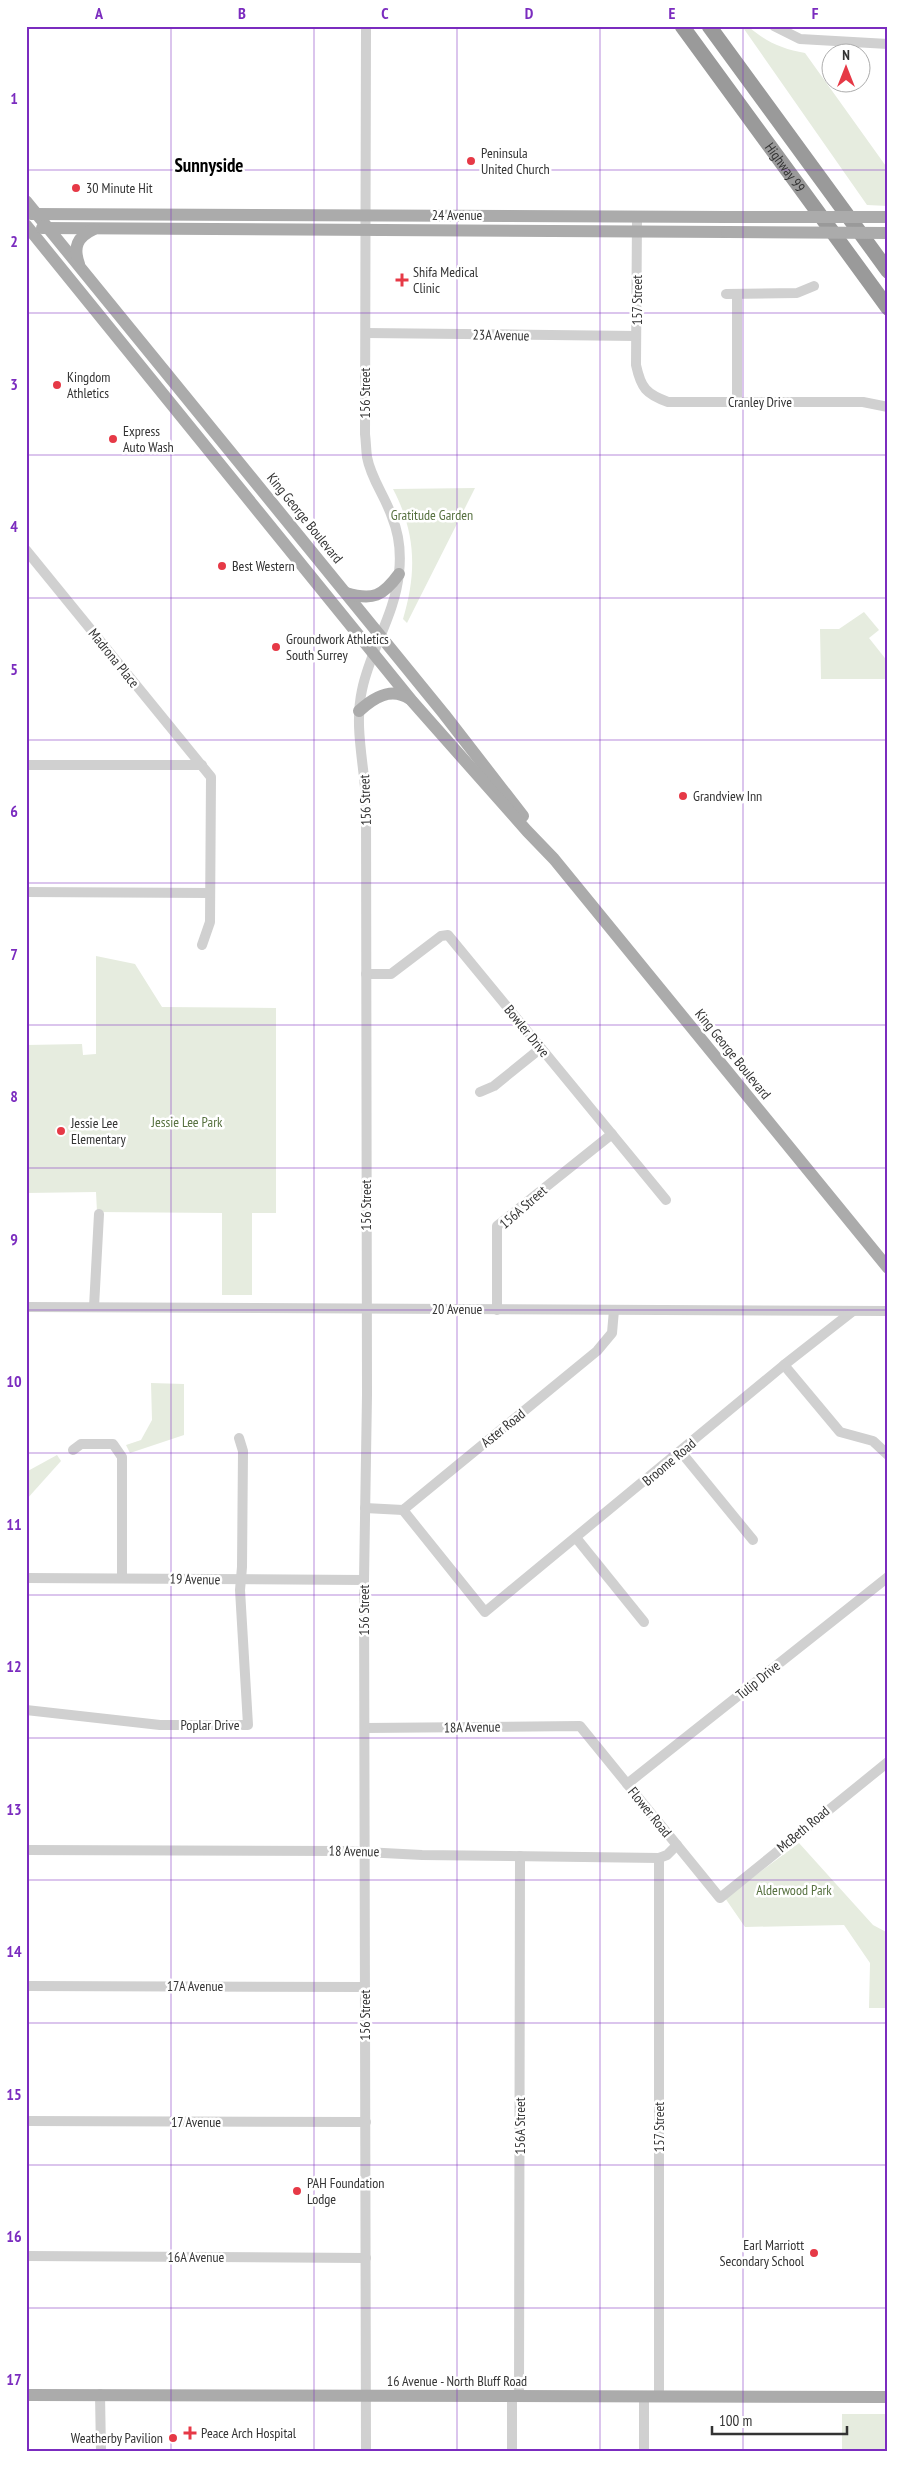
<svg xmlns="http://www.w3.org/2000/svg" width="914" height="2478" font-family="'PT Sans Narrow',sans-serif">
	<rect width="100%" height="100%" fill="#fff"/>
	<g fill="#e6ecdf">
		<path d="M749 27C766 42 783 49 805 53L888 169V206L867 205 744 29Z"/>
		<path d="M475 488 407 623 403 619C417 572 416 533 393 489Z"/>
		<path d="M864 612 879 630 869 638 888 662V679H821L820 629H839Z"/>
		<path d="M96 956 135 964 162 1007 276 1008V1213H252V1295H222V1213L97 1212 96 1192 26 1193V1045L82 1044 83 1055 96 1054Z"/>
		<path d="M151 1383 184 1384V1435L130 1453 126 1445 141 1440 152 1420Z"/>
		<path d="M57 1455 61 1461 26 1500V1472Z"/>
		<path d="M799 1843 873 1925 888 1933V2008H869L870 1963 844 1925 745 1927 725 1898Z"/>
		<rect x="842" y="2414" width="46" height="38"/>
	</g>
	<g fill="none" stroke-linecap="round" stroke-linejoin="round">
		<g stroke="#d0d0d0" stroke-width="10">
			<path d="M774 26 800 39 888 44"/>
			<path d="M637 217 636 365C641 388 646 394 668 402H863L888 407"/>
			<path d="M726 294 797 293 814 286"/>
			<path d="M366 333 636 336"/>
			<path d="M737 401V295"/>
			<path d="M26 550 211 777 210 922 202 945"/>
			<path d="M26 765H202"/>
			<path d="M26 892 210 893"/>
			<path d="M366 974H391L441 936 448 935 666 1200"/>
			<path d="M480 1092 494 1086 541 1048"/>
			<path d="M26 1307 888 1311"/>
			<path d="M94 1307 99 1214"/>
			<path d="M497 1310V1226L612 1134"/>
			<path d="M784 1365 840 1432 873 1441 888 1455"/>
			<path d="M73 1450 81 1444H113L122 1457V1578"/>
			<path d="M681 1452 753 1540"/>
			<path d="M365 1508 403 1510 597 1351 612 1333 614 1310"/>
			<path d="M403 1510 485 1612 784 1365 853 1311"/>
			<path d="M577 1539 644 1622"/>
			<path d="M26 1578 364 1580"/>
			<path d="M26 1710 160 1725H248L240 1590 242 1567 243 1451 239 1438"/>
			<path d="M365 1728 580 1726 720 1898 888 1762"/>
			<path d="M627 1784 888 1577"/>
			<path d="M26 1850 345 1851 422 1855 659 1858 667 1855 677 1845"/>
			<path d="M659 1858V2396"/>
			<path d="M26 1986 365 1987"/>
			<path d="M26 2121 366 2122"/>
			<path d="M26 2256 366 2258"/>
			<path d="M100 2394 101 2452"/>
			<path d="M519 2396 520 1856"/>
			<path d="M366 2452 364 1580 367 1395 366 800C364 763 354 726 362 690 370 650 395 615 399 573 401 555 399 534 392 517 385 496 371 479 367 457 366 449 366 442 365 434L366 26"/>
			<path d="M512 2452V2396"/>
			<path d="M644 2452V2396"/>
		</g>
		<g stroke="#ababab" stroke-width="12">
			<path d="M26 201 444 714 523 816"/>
			<path d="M31 214 727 217"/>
			<path d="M26 225 412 701 527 831 554 859 888 1268"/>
			<path d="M42 228 727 232"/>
			<path d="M79 264C73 247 77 237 94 229"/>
			<path d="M346 593C373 601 383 596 399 574"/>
			<path d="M359 711C373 698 391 686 410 699"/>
			<path d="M26 2395 888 2397"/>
		</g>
		<g stroke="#9a9a9a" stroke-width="15">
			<path id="s1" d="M682 26 888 308"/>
			<path d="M709 26 888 271"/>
		</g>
		<g stroke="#ababab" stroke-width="12">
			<path d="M727 217H888"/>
			<path d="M727 232 888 233"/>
		</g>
	</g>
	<path fill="none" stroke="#7b2cbf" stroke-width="1" stroke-opacity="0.55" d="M171 26V2452M314 26V2452M457 26V2452M600 26V2452M743 26V2452M26 170H888M26 313H888M26 455H888M26 598H888M26 740H888M26 883H888M26 1025H888M26 1168H888M26 1310H888M26 1453H888M26 1595H888M26 1738H888M26 1880H888M26 2023H888M26 2165H888M26 2308H888"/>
	<g fill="#e63946" stroke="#fff" stroke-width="2">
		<circle cx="471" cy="161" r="5"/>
		<circle cx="76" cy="188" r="5"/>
		<path d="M399.5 272.5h5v5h5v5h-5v5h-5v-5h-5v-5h5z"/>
		<circle cx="57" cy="385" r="5"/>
		<circle cx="113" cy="439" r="5"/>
		<circle cx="222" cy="566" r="5"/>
		<circle cx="276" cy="647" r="5"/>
		<circle cx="683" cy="796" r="5"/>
		<circle cx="61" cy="1131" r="5"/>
		<circle cx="297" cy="2191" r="5"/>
		<circle cx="814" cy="2253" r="5"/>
		<path d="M187.5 2425.5h5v5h5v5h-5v5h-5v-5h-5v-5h5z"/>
		<circle cx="173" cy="2438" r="5"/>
	</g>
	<g text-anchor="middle" stroke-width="5" stroke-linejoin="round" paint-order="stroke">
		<g font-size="14" fill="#333" stroke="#fff" text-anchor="start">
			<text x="481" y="158">Peninsula<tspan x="481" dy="16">United Church</tspan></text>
			<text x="86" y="193">30 Minute Hit</text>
			<text x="413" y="277">Shifa Medical<tspan x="413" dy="16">Clinic</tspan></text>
			<text x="67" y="382">Kingdom<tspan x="67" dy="16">Athletics</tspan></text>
			<text x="123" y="436">Express<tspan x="123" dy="16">Auto Wash</tspan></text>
			<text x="232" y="571">Best Western</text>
			<text x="286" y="644">Groundwork Athletics<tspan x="286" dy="16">South Surrey</tspan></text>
			<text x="693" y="801">Grandview Inn</text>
			<text x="71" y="1128">Jessie Lee<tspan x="71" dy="16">Elementary</tspan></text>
			<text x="307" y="2188">PAH Foundation<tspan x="307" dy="16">Lodge</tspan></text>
			<text x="804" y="2250" text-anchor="end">Earl Marriott<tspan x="804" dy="16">Secondary School</tspan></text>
			<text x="201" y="2438">Peace Arch Hospital</text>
			<text x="163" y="2443" text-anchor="end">Weatherby Pavilion</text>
		</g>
		<g font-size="14" fill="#333" stroke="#fff">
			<text dy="5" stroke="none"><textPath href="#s1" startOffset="175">Highway 99</textPath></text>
			<text x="457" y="220">24 Avenue</text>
			<text transform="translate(637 300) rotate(-90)" y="5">157 Street</text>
			<text transform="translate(501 335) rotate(1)" y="5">23A Avenue</text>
			<text transform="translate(365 393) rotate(-90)" y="5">156 Street</text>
			<text x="760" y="407">Cranley Drive</text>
			<text transform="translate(305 518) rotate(51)" y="5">King George Boulevard</text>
			<text transform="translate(114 658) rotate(51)" y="5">Madrona Place</text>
			<text transform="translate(365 800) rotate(-92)" y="5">156 Street</text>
			<text transform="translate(527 1031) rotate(51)" y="5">Bowler Drive</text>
			<text transform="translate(733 1054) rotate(51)" y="5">King George Boulevard</text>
			<text transform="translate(366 1205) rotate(-90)" y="5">156 Street</text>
			<text transform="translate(523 1207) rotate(-41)" y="5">156A Street</text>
			<text x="457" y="1314">20 Avenue</text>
			<text transform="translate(503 1428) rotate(-39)" y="5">Aster Road</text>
			<text transform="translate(669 1462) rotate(-40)" y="5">Broome Road</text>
			<text transform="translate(195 1579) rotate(1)" y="5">19 Avenue</text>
			<text transform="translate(364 1610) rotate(-90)" y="5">156 Street</text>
			<text transform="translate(758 1680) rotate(-39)" y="5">Tulip Drive</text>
			<text x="210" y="1730">Poplar Drive</text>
			<text transform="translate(472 1727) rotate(-1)" y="5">18A Avenue</text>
			<text transform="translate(650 1812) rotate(51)" y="5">Flower Road</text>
			<text transform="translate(803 1829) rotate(-40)" y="5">McBeth Road</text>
			<text transform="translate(354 1851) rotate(1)" y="5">18 Avenue</text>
			<text x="195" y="1991">17A Avenue</text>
			<text transform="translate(365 2015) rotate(-90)" y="5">156 Street</text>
			<text x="196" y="2127">17 Avenue</text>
			<text transform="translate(520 2126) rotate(-90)" y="5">156A Street</text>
			<text transform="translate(659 2127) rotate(-90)" y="5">157 Street</text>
			<text x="196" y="2262">16A Avenue</text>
			<text x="457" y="2386">16 Avenue - North Bluff Road</text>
		</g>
		<g font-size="14" fill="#56703f" stroke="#fff">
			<text x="432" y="520">Gratitude Garden</text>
			<text x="187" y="1127">Jessie Lee Park</text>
			<text x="794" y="1895">Alderwood Park</text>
		</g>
		<g font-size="19" font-weight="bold" fill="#000" stroke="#fff">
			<text x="209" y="172">Sunnyside</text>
		</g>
	</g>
	<rect width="914" height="2478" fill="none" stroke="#ffffff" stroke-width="55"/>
	<g transform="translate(846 68)"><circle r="24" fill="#ffffff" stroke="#adadad"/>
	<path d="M0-4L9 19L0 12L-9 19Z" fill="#e63946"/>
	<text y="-8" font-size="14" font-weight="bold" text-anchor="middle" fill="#333333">N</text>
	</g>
	<path d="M712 2426v8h135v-8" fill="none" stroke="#333333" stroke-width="2.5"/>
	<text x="719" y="2426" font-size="15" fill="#333333" stroke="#ffffff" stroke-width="4" paint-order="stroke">100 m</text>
	<rect x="28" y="28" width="858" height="2422" fill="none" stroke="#7b2cbf" stroke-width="2"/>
	<g font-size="16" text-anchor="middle" font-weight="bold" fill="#7b2cbf">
		<text x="99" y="19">A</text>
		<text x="242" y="19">B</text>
		<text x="385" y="19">C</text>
		<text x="529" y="19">D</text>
		<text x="672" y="19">E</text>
		<text x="815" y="19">F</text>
		<text x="14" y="104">1</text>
		<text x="14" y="247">2</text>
		<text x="14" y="390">3</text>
		<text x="14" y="532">4</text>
		<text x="14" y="675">5</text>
		<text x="14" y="817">6</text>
		<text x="14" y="960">7</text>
		<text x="14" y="1102">8</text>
		<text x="14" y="1245">9</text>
		<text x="14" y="1387">10</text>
		<text x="14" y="1530">11</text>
		<text x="14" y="1672">12</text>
		<text x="14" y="1815">13</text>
		<text x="14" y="1957">14</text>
		<text x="14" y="2100">15</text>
		<text x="14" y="2242">16</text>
		<text x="14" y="2385">17</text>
	</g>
</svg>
